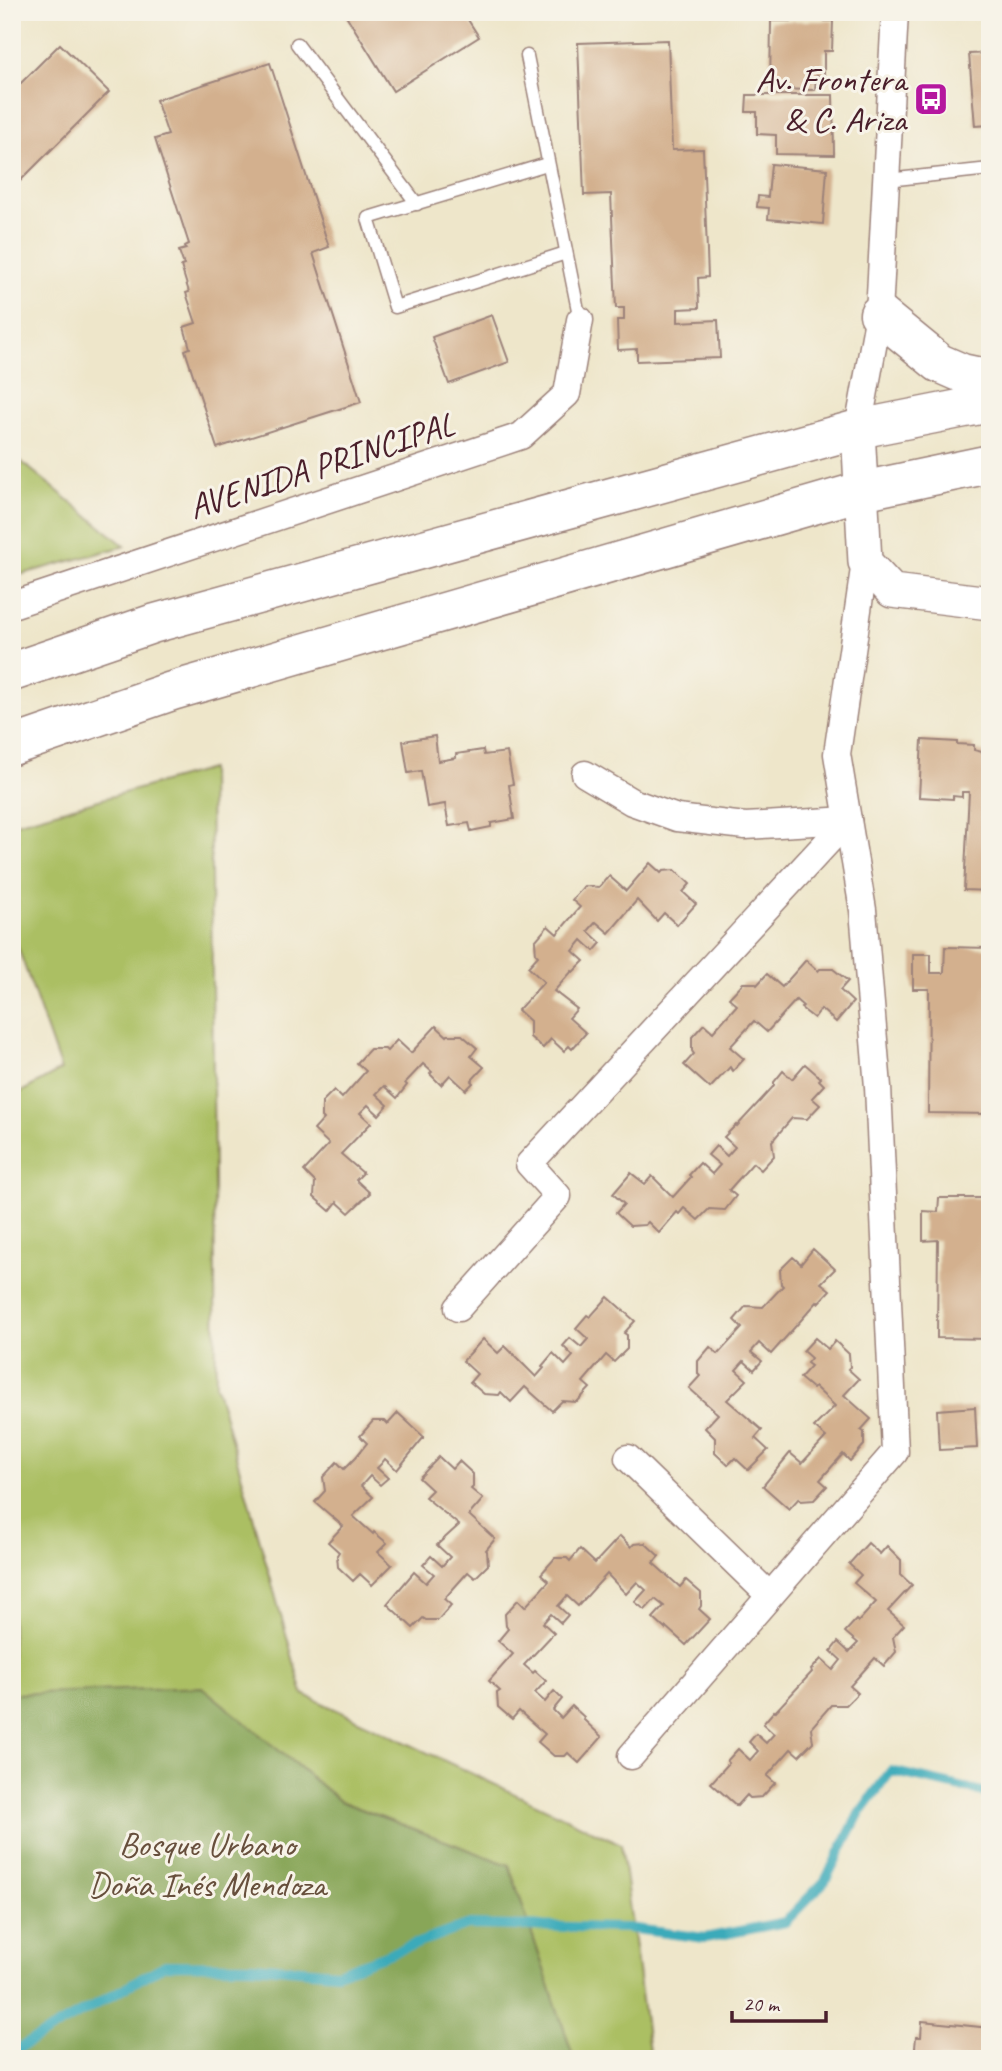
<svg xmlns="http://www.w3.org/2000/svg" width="1002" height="2071" font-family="Caveat,sans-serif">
	<rect width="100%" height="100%" fill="#f7f3e8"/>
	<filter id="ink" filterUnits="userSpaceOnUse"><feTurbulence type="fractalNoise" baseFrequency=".0143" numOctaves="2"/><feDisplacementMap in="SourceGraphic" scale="14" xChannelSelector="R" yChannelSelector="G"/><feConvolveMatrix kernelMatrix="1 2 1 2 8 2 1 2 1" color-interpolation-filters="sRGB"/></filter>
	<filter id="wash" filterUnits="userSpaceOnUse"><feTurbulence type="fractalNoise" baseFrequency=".00686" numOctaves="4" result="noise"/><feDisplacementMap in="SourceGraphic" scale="28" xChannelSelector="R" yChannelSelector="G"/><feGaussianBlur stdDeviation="1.57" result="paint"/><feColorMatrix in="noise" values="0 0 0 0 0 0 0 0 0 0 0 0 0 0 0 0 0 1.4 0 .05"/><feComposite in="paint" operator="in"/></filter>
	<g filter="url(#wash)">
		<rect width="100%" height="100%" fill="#eee6ca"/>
		<g fill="#abbf63" stroke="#7a6f47" stroke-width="2">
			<path d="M12 454 125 546 12 577Z"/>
			<path d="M210 769 216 1385 303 1694 621 1844 650 2059H12V1097L61 1070 12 930V824Z"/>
		</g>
		<path fill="#88a659" stroke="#696242" stroke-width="2" d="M202 1687 340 1801 509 1865 574 2059H12V1694Z"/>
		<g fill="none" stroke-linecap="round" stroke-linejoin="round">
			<path stroke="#3baaba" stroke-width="10" d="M12 2052 165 1965 252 1966 337 1973 467 1925 627 1928 705 1938 785 1922 825 1881 859 1814 891 1771 983 1792 990 1796"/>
		</g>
		<g id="blocks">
			<g fill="#d3b08e">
				<path d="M344 12H463L479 37 393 91Z"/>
				<path d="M771 21H833L832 51H824V76H816L815 90 770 89Z"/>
				<path d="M668 40 672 150 703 149 708 277 698 278 699 308 678 309V322L718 320 720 358 637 361V349L618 350 617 320H624V308H616L611 194 584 195 578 43Z"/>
				<path d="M60 44 109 92 12 189V132L16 128 12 124V92Z"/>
				<path d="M990 53V125L975 126 969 54Z"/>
				<path d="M270 63 329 247 313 253 361 402 217 448 185 350 190 348 184 327 196 323 186 293 189 292 181 266 184 265 179 251 186 249 185 246 189 244 155 139 168 135 156 100Z"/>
				<path d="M747 95H833L834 155 776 154V135L757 134V112H746Z"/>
				<path d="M771 164 827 169 823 224 768 219 769 208 757 207 758 196 768 197Z"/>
				<path d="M492 315 509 362 449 384 432 337Z"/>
				<path d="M435 736 438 761 456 758V754L483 750 484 755 507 752 513 784 509 785 514 819 491 823V827L471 831 469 823 449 826 445 804 427 807 421 771 408 773 403 741Z"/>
				<path d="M922 740 957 742V744L974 745V750L990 754V891L964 890 969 792H962V797L953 796V799L919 797Z"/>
				<path d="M650 863 661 873 663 871 675 870 690 884 683 892 696 904 677 925 664 913 657 921 637 900 609 933 596 922 588 931 601 943 594 951 582 940 573 951 584 961 573 972 572 971 554 991 577 1009 569 1018 586 1033 572 1049 569 1046 564 1051 551 1039 543 1048 530 1037V1021L518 1010 544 982 528 967 538 956 536 954 535 941 548 926 557 934 580 907 572 900 584 886 599 887 609 876 626 891Z"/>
				<path d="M945 947 990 948V1114L928 1113 929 989H913V954H931V973H944Z"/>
				<path d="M806 960 818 971 820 969H833L848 981 840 990 853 1002 836 1022 821 1009 814 1018 801 1008 803 1006 796 1000 767 1032 754 1021 730 1047 744 1059 733 1071 730 1067 710 1088 684 1065 694 1054 692 1051V1037L704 1024 713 1032 737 1005 729 998 743 983H755L757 985 767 974 782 987Z"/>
				<path d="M436 1026 447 1036 448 1035H462L477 1048 471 1056 484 1067 471 1081 473 1083 466 1090 450 1075 441 1085 430 1074 432 1072 423 1064 405 1083 407 1085 397 1098 384 1086 376 1094 388 1105 379 1115 368 1105 360 1113 371 1123 341 1154 363 1173 356 1180 370 1193 349 1213 337 1202 330 1211 314 1197 315 1182 304 1171 329 1144 314 1130 324 1119 322 1117V1102L334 1090 342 1098 366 1071 357 1063 370 1049H385L387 1051 397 1040 411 1053Z"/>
				<path d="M805 1064 821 1078 819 1080 824 1085 812 1098 820 1105 807 1119 792 1118 772 1141 774 1156 761 1170 753 1163 729 1190 736 1196 725 1210 709 1209 698 1220 684 1208 679 1214 677 1212 659 1233 648 1222 645 1225 630 1226 616 1213 624 1204 613 1194 631 1173 645 1184 652 1176 673 1197 691 1177 689 1175 700 1163 712 1174 720 1165 708 1155 716 1146 727 1156 735 1147 724 1137 736 1125 737 1126 772 1088 774 1085V1082L783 1071 792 1079Z"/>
				<path d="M939 1198H990V1339L937 1338 938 1240 923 1241V1211L938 1212Z"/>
				<path d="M813 1249 835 1269 821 1283 830 1290 818 1303 817 1302 771 1354 759 1343 751 1352 762 1361 754 1370 744 1361 736 1370 747 1380 727 1400 762 1430 755 1438 768 1450 748 1470 735 1458 728 1465 715 1453V1438L705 1428 718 1414 689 1388 700 1376 698 1374V1361L710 1347 718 1354 742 1328 734 1320 746 1306 763 1307 783 1286 781 1284 780 1270 793 1257 801 1264Z"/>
				<path d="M608 1297 635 1321 624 1333 627 1335V1349L614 1362 606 1355 583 1382 590 1388 577 1402 562 1401 552 1411 525 1387 511 1402 501 1392 499 1395 484 1394 470 1382 477 1374 463 1361 483 1339 498 1353 505 1346 536 1377 544 1368 542 1366 553 1353 565 1365 573 1356 563 1346 570 1338 581 1347 588 1339 576 1328 587 1315 590 1317Z"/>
				<path d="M815 1338 828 1349 835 1341 849 1354 850 1367 848 1369 859 1379 844 1395 871 1419 861 1430 864 1432V1445L850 1461 843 1454 820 1480 827 1486 814 1500 801 1501 799 1498 789 1509 763 1486 790 1453 802 1463 826 1437 814 1427 835 1406 815 1387 813 1389 800 1378 811 1366 807 1363 811 1358 803 1351Z"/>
				<path d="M975 1407 977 1448 939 1450 937 1410Z"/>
				<path d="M398 1413 424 1437 397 1470 385 1459 381 1464 377 1468 388 1478 380 1485 370 1476 361 1486 373 1497 353 1516 373 1534 374 1532 387 1543 378 1552 392 1565 372 1585 360 1574 353 1581 338 1567 337 1555 339 1552 328 1542 343 1526 315 1502 325 1491 323 1477 337 1462 344 1469 355 1458 367 1443 360 1436 373 1421H385L388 1424Z"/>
				<path d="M439 1457 452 1469 459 1461 473 1474V1487L471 1489 483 1499 469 1515 495 1539 486 1550 487 1551 488 1565 475 1578 468 1572 444 1599 451 1605 438 1620H426L423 1618 413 1628 387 1604 414 1572 426 1583 434 1574 423 1565 431 1556 442 1566 450 1557 437 1545 459 1525 425 1497 432 1490 419 1478Z"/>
				<path d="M620 1536 631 1547 634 1544 645 1543 659 1556 653 1563 680 1587 686 1580 701 1593V1606L699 1609 710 1619 686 1645 666 1627 665 1629 653 1618 664 1606 655 1599 645 1610 635 1602 646 1590 637 1582 626 1594 607 1574 578 1606 567 1596 558 1606 568 1615 561 1623 551 1614 543 1623 554 1633 524 1665 533 1673 535 1671 546 1681 535 1693 545 1702 554 1691 562 1699 553 1710 561 1718 572 1706 584 1717 583 1719 602 1737 579 1763 568 1753 565 1756H554L538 1742 545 1734 519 1711 512 1719 498 1707 497 1693 500 1691 489 1681 513 1654 498 1641 508 1629 506 1626 505 1614 518 1600 525 1607 549 1581 541 1574 555 1558H567L570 1561 580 1549 595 1563Z"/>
				<path d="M868 1543 880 1554 887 1546 901 1560V1575L912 1585 888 1611 904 1625 893 1637 896 1652 884 1666 875 1658 850 1686 858 1693 846 1705H831L811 1728 813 1742 799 1756 791 1749 767 1776 775 1783 762 1797 750 1798 747 1795 737 1806 711 1783 729 1763 727 1761 738 1749 750 1760 758 1751 749 1742 756 1734 766 1743 774 1734 763 1724 774 1711 775 1712 812 1672 811 1670 821 1659 833 1670 841 1660 831 1651 838 1642 849 1652 858 1643 845 1632 856 1620 858 1622 876 1602 854 1583 861 1575 849 1564Z"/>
				<path d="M922 2021 990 2028V2059H914L916 2037H921Z"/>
			</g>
		</g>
	</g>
	<g filter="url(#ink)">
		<use href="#blocks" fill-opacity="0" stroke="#9c827a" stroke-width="2"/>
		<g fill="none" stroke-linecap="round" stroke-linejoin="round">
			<g stroke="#9c827a" stroke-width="15">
				<g id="service">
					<path d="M297 44 417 204"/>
					<path d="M527 56 580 320"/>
					<path d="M547 164 368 218 395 307 566 253"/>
					<path d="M887 180 990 169"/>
				</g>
			</g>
			<g stroke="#9c827a" stroke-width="29">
				<g id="minor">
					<path d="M858 429 879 314 895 12"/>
					<path d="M12 605 521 436 567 394 580 320"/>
					<path d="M585 774 632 802 677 818 745 826 848 820"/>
					<path d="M458 1308 558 1196 529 1164 848 820"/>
					<path d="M628 1458 769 1595"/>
					<path d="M631 1756 895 1452 878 1087 863 910 837 754 865 562"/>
				</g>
			</g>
			<g stroke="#9c827a" stroke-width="36">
				<path id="tertiary" d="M858 429 865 562 892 591 990 603"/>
			</g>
			<g stroke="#9c827a" stroke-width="41">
				<g id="trunk">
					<path d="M879 314 939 363 962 373 990 379"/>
					<path d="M12 672 152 624 858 429 990 403"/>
					<path d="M12 746 172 691 861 491 990 464"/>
				</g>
			</g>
			<use href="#service" stroke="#fff" stroke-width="12"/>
			<use href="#minor" stroke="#fff" stroke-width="26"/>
			<use href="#tertiary" stroke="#fff" stroke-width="33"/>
			<use href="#trunk" stroke="#fff" stroke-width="38"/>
		</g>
	</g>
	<defs>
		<g id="bus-square" transform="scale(1.75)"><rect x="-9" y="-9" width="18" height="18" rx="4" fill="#b5179e" stroke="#f7f3e8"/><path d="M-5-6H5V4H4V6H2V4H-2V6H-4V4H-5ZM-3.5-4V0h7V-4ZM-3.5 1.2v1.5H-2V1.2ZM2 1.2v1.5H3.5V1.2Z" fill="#fff"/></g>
	</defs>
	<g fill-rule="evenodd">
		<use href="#bus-square" x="931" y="99"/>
	</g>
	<g text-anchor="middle" stroke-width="6" stroke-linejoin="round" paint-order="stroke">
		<g font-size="35" fill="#4a1f2b" stroke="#f7f3e8" text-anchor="end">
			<text x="906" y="91">Av. Frontera<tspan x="906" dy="40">&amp; C. Ariza</tspan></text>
		</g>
		<g font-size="35" fill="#4a1f2b" stroke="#f7f3e8">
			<text transform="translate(321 465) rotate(-18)" y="12">AVENIDA PRINCIPAL</text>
		</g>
		<g font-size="35" fill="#674f3c" stroke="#f7f3e8">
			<text x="207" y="1856">Bosque Urbano<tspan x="207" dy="40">Doña Inés Mendoza</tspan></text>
		</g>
	</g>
	<rect width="1002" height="2071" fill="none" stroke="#f7f3e8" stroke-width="42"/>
	<path d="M732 2011v10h94v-10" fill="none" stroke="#4a1f2b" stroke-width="3.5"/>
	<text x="743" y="2011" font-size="21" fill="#4a1f2b" stroke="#f7f3e8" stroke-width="5" paint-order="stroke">20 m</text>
</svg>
